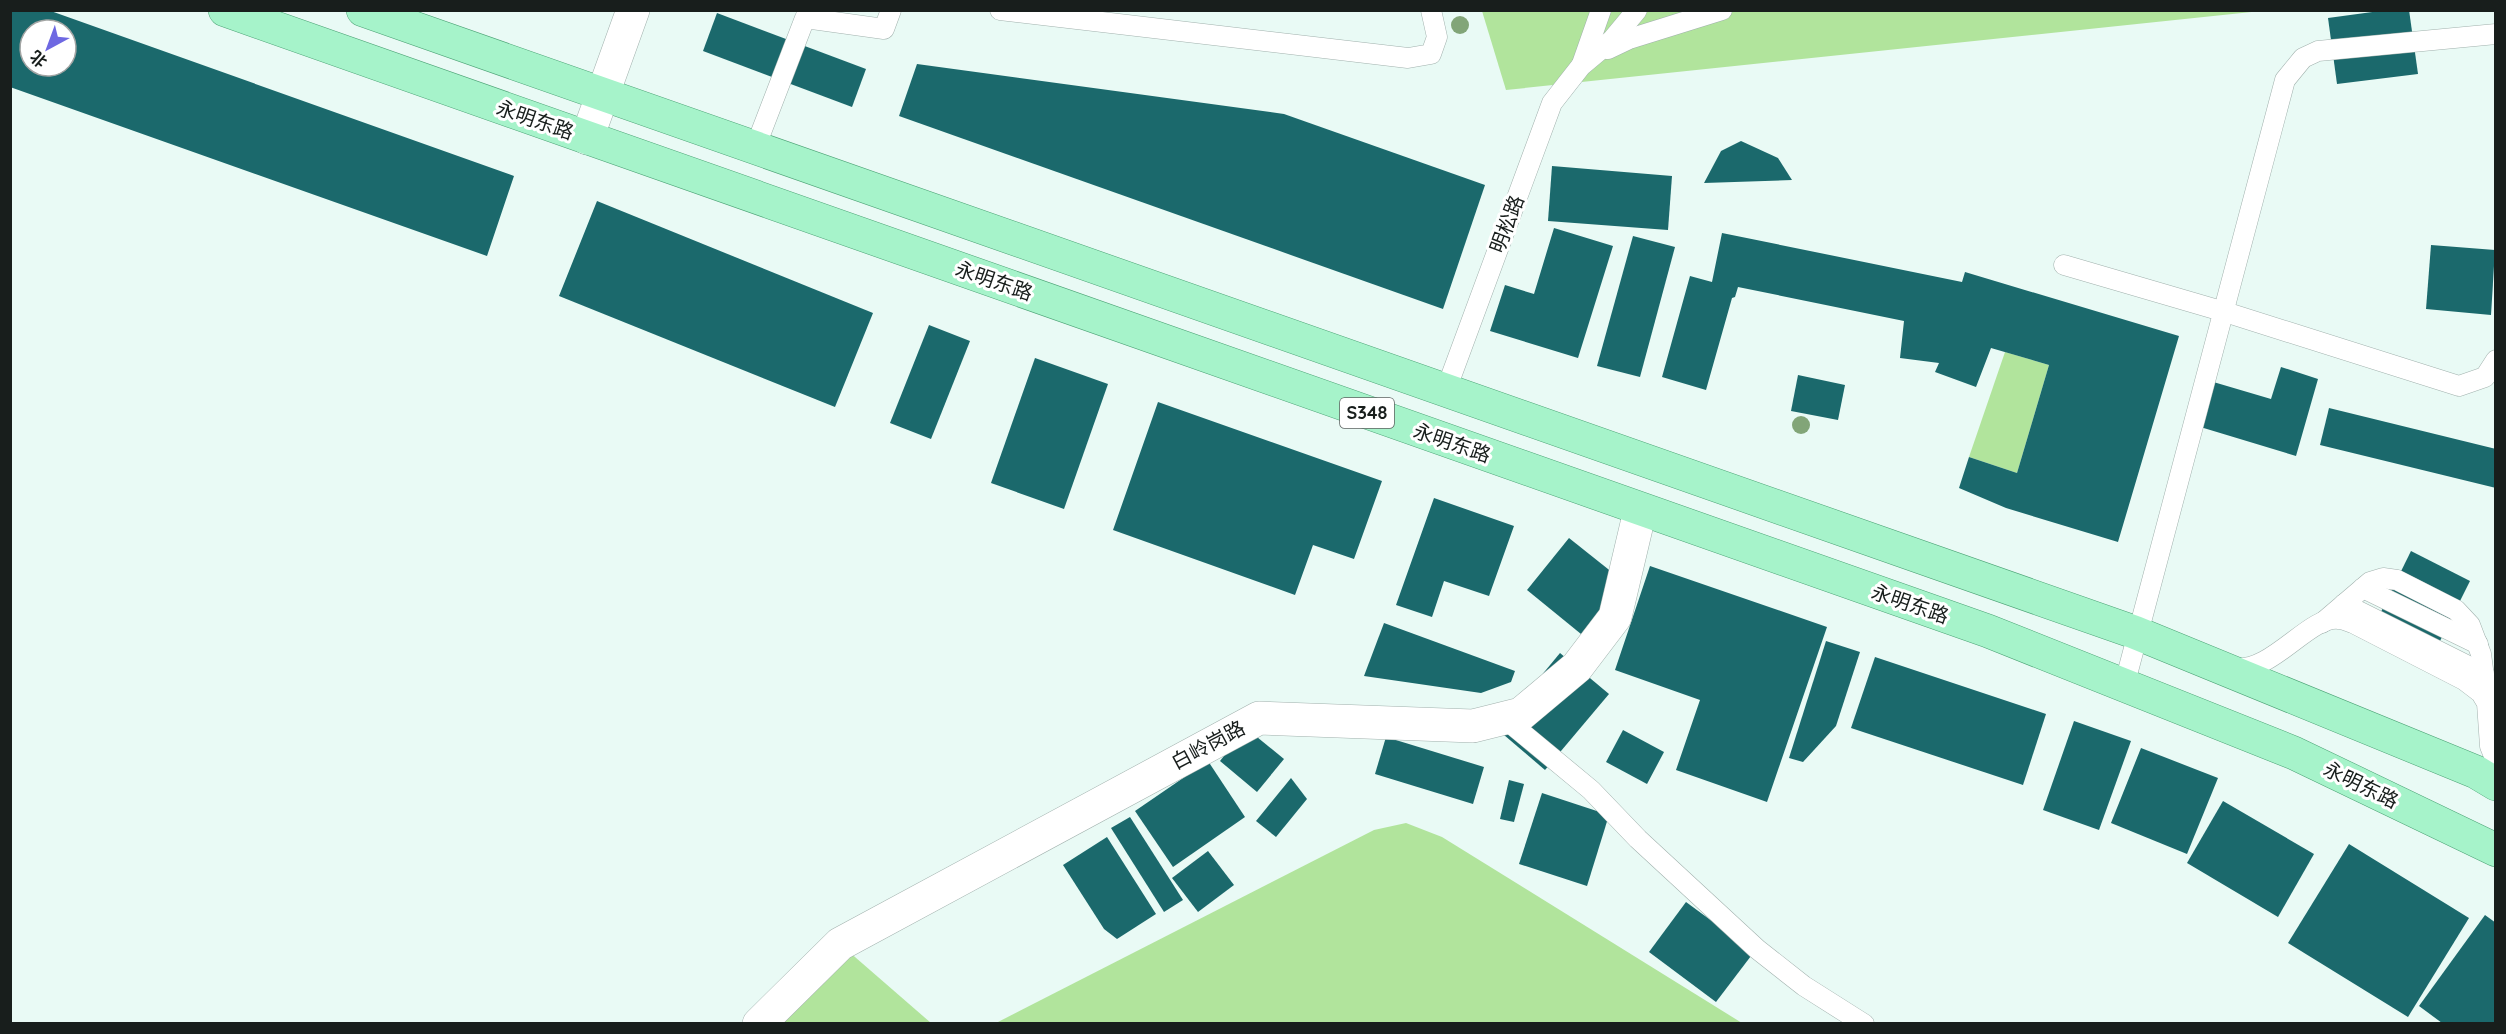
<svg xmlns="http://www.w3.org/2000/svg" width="2506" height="1034" font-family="Quicksand,'Noto Sans SC',sans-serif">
	<rect width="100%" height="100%" fill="#e9faf5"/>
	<g fill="#b1e49c">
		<path d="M1482 11H2261L1506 90Z"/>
		<path d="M2005 352 2049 365 2017 473 1969 457Z"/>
		<path d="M1406 823 1442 837 1742 1023H996L1374 830Z"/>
		<path d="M840 944 931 1023 759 1024Z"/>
	</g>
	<g fill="#1b696c" fill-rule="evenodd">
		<path d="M10 10H48L514 176 487 256 10 87ZM30 30H66V66H30Z"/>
		<path d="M2387 10H2409L2418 74 2337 84 2328 18Z"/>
		<path d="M717 13 866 69 852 107 703 51Z"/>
		<path d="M917 64 1284 114 1485 185 1443 309 899 116Z"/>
		<path d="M1741 141 1778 158 1792 180 1704 183 1721 151Z"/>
		<path d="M1552 166 1672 176 1668 230 1548 221Z"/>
		<path d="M597 201 873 313 835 407 559 296Z"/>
		<path d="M1554 228 1613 246 1578 358 1490 331 1505 285 1534 294Z"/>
		<path d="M1722 233 1962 282 1965 272 2179 336 2118 542 2006 508 1959 488 1969 457 2017 473 2049 365 1991 348 1976 387 1935 372 1939 363 1900 358 1904 321 1738 287 1735 297 1732 298 1706 390 1662 377 1690 276 1712 282Z"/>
		<path d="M1633 236 1675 247 1640 377 1597 366Z"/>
		<path d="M2431 245 2495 250 2491 315 2426 309Z"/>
		<path d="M929 325 970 341 931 439 890 423Z"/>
		<path d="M1035 358 1108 384 1064 509 991 483Z"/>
		<path d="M2281 367 2318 379 2296 456 2197 426 2210 381 2271 399Z"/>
		<path d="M1798 375 1845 385 1838 420 1791 411Z"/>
		<path d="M1158 402 1382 481 1354 559 1313 545 1295 595 1113 530Z"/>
		<path d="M2329 408 2496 449V488L2320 445Z"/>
		<path d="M1434 498 1514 526 1489 596 1444 581 1432 617 1396 605Z"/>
		<path d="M1569 538 1623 581 1581 634 1527 590Z"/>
		<path d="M2411 551 2470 581 2434 653 2375 624Z"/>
		<path d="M1650 566 1827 627 1767 802 1676 770 1700 700 1615 670Z"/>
		<path d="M1384 623 1515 671 1511 682 1481 693 1364 676Z"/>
		<path d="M1826 641 1860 652 1836 726 1803 762 1789 758Z"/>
		<path d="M1560 653 1609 694 1545 770 1497 729Z"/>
		<path d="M1875 657 2046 714 2023 785 1851 728Z"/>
		<path d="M2074 721 2131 741 2099 830 2043 810Z"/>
		<path d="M1246 728 1284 759 1257 792 1220 761Z"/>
		<path d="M1623 730 1664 752 1647 784 1606 762Z"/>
		<path d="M1386 737 1484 767 1473 804 1375 774Z"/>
		<path d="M2141 748 2218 778 2187 854 2111 823Z"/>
		<path d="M1208 761 1245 817 1173 867 1135 811Z"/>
		<path d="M1291 778 1307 799 1276 837 1256 821Z"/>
		<path d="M1509 780 1524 784 1514 822 1500 819Z"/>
		<path d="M1542 793 1609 815 1587 886 1519 864Z"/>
		<path d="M2223 801 2314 854 2278 917 2187 863Z"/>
		<path d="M1130 817 1183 900 1164 912 1111 828Z"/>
		<path d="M1107 837 1156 914 1117 939 1104 929 1063 865Z"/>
		<path d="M2349 844 2469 918 2408 1017 2288 943Z"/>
		<path d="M1208 851 1234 885 1198 912 1172 878Z"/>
		<path d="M1686 902 1754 952 1716 1002 1649 952Z"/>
		<path d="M2485 915 2496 923V1023H2442L2419 1006Z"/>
	</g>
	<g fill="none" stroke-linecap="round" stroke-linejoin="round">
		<g stroke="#a1b1ad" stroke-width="21">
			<g id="service">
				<path d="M1000 10 1408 58 1431 54 1437 37 1431 10"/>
				<path d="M1608 49 1629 39 1722 10"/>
				<path d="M1582 64 1601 10"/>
				<path d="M755 148 805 18 884 29 891 10"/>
				<path d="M2064 265 2225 312 2459 386 2485 377 2496 360"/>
				<path d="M1446 390 1552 103 1581 66 1612 40 1637 10"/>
				<path d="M2363 588 2478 644"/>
				<path d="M2344 604 2484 674"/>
				<path d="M2322 623 2370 582 2383 578 2397 580 2456 610 2470 625 2481 654 2488 706"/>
				<path d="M2233 668C2272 674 2309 615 2339 619 2344 619 2349 622 2353 623L2464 680 2481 693 2487 703 2490 746 2496 761"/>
				<path d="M2124 686 2285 80 2303 58 2318 51 2496 34"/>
				<path d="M1504 718 1591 790 1638 839 1757 949 1804 986 1864 1024"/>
			</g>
		</g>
		<g stroke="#a1b1ad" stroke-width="34">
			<path id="minor" d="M759 1024 840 944 1259 718 1473 726 1521 714 1577 667 1615 617 1640 511"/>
		</g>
		<g stroke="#a1b1ad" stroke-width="34">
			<path id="tertiary" d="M587 138 633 10"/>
		</g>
		<g stroke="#4da376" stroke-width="34">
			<g id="primary">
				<path d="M225 10 1988 631 2294 753 2496 850"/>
				<path d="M363 10 2134 632 2476 772 2496 784"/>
			</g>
		</g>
		<use href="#service" stroke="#fff" stroke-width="20"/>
		<use href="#minor" stroke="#fff" stroke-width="33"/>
		<use href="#tertiary" stroke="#fff" stroke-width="33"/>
		<use href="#primary" stroke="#a6f3ca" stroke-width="33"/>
	</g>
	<g fill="#82a578">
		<circle cx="1460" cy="25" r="9"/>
		<circle cx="1801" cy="425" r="9"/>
	</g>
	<g text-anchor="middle" stroke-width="6" stroke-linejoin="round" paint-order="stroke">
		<rect fill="#fff" stroke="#5d6260" stroke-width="1.5" x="1340" y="398" width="54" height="30" rx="4.5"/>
		<g font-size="18" font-weight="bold" fill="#181e1c">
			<text x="1367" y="419">S348</text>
		</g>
		<g font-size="20" fill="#181e1c" stroke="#fff">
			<text transform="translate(535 120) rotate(19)" y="7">永明东路</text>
			<text transform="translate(1507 224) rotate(-69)" y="7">明松路</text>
			<text transform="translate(994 281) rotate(19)" y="7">永明东路</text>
			<text transform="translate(1452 443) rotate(19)" y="7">永明东路</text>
			<text transform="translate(1910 604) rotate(19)" y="7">永明东路</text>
			<text transform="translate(1208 745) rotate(-28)" y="7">白岭岗路</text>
			<text transform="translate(2361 785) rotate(26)" y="7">永明东路</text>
		</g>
	</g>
	<rect width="2506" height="1034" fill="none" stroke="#181e1c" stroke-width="24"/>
	<g transform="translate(48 48) rotate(221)"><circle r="28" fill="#ffffff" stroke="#a3a5a4" stroke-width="1.5"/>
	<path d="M0-4.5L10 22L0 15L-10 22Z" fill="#6e68e2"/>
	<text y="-9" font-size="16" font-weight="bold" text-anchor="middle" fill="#181e1c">北</text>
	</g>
</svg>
